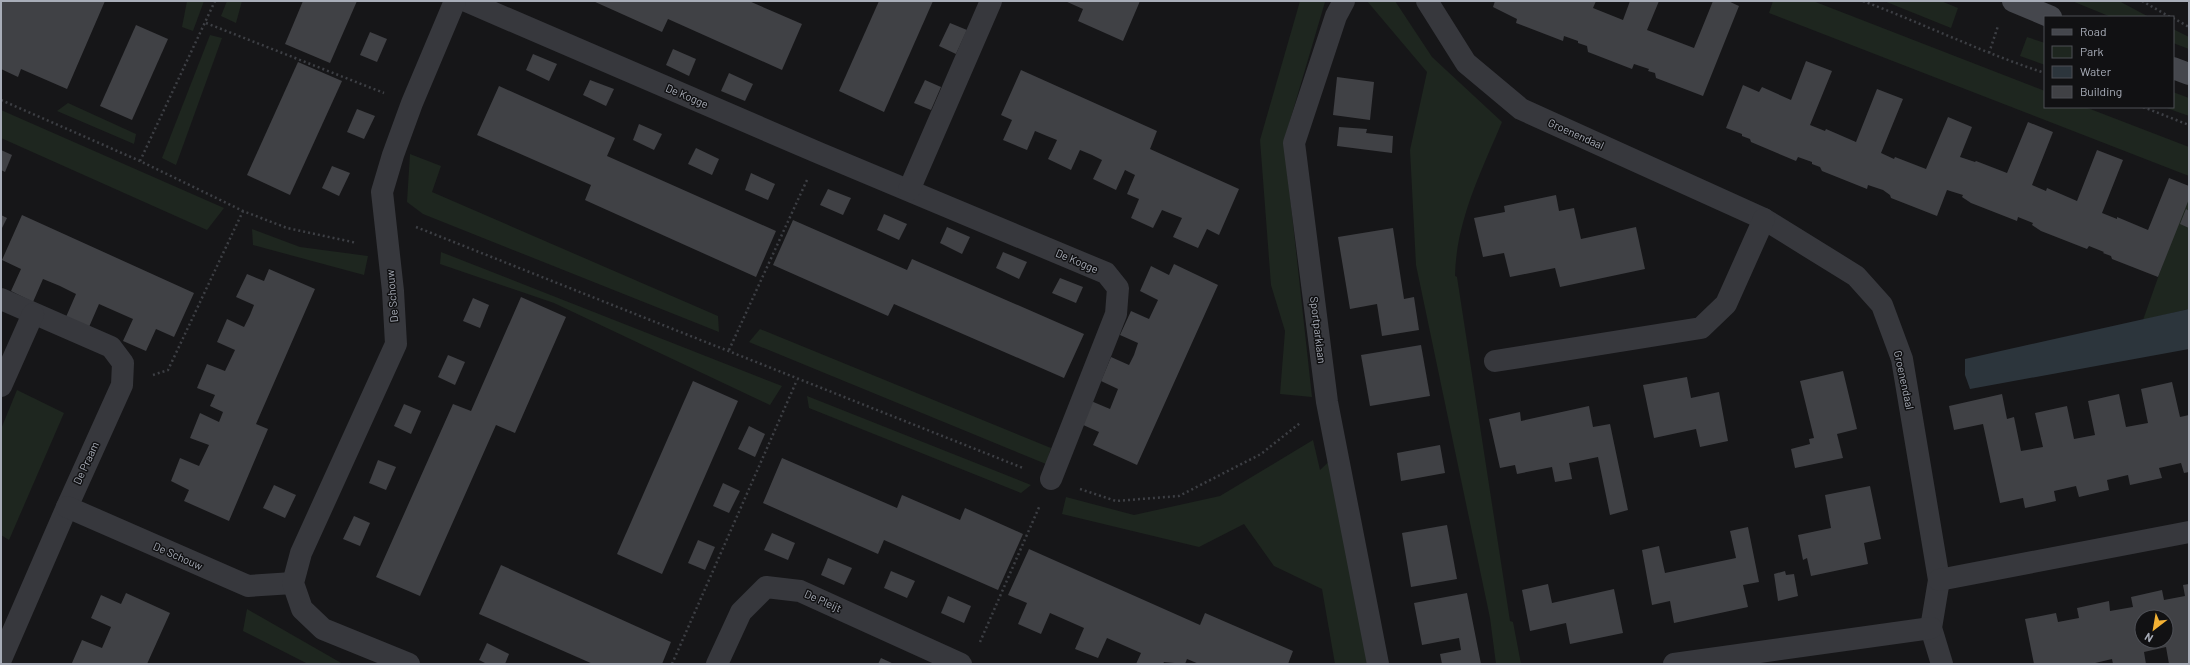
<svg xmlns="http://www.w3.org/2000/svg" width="2190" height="665" font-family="Barlow,sans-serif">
	<rect width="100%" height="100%" fill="#161618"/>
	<g fill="#1e261f">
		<path d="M187 1H204L193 31 182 27Z"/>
		<path d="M227 1H242L236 23 221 16Z"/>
		<path d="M1300 1 1325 2 1284 141 1312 397 1280 394 1285 331 1271 285 1260 140Z"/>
		<path d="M1367 1H1395L1432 57 1502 122C1481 172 1456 221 1455 276L1457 277 1510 621 1513 622 1521 664H1496L1490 618 1416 265 1410 150 1427 72Z"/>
		<path d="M1773 1H1813L2045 91V107H2085L2189 147V176L1769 13Z"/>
		<path d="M1884 1H1941L1958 8 1951 28Z"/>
		<path d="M2072 1H2119L2149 17H2111Z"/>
		<path d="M2173 29 2189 37V49L2173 43Z"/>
		<path d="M210 35 222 38 176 165 162 158Z"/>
		<path d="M2027 37 2045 43V65L2020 56Z"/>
		<path d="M2173 92 2189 98V116L2164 107H2173Z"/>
		<path d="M68 103 136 134 134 144 57 111Z"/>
		<path d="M1 110 224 208 207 230 1 138Z"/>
		<path d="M410 154 441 166 432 192 718 316 719 332 423 214 407 202Z"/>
		<path d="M2189 190V309L2143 320Z"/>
		<path d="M252 229 300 247 368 256 364 275 253 245Z"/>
		<path d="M441 252 782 386 770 405 554 303 440 264Z"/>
		<path d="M760 329 1051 448 1046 464 749 342Z"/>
		<path d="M17 390 64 413 9 540 1 535V429Z"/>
		<path d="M807 396 1031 485 1021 493 809 408Z"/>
		<path d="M1313 440 1320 470 1341 450 1382 664H1335L1322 589 1274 566 1244 524 1199 547 1062 514 1066 497 1134 515 1220 496Z"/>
		<path d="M247 609 343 664H308L243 631Z"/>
	</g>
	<path fill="#2c353c" d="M2189 309V349L1970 389 1965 375V359Z"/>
	<g fill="#404145" fill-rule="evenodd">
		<path d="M1 1H105L67 89 21 69 18 77 1 69Z"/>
		<path d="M303 1H357L330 63 285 44Z"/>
		<path d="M593 1H749L802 24 782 70 668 19 662 32Z"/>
		<path d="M879 1H933L884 112 839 91Z"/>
		<path d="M1065 1H1140L1123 41 1078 21 1083 9Z"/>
		<path d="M1495 1H1596L1593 8 1623 20 1630 1H1659L1647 30 1694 48 1713 1H1728L1739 6 1703 96 1656 78 1655 73 1648 71 1649 69 1634 64 1632 69 1588 52 1587 46 1578 43V41L1564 36 1563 41 1516 23 1517 19 1493 7Z"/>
		<path d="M950 23 967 30 956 54 939 46Z"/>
		<path d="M136 25 168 39 132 120 100 106Z"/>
		<path d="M370 32 387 39 377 62 360 55Z"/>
		<path d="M673 49 696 59 689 76 666 65Z"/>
		<path d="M533 54 557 64 549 81 526 70Z"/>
		<path d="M1806 61 1832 71 1810 125 1825 131 1826 129 1856 142 1877 89 1903 99 1881 153 1894 159 1895 157 1926 169 1948 117 1972 127 1960 157 1975 162 1976 161 2007 173 2028 122 2053 132 2032 185 2046 191 2047 188 2077 201 2097 150 2123 160 2102 213 2117 219V217L2148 230 2169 178 2189 186V199L2158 277 2112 259 2111 256 2103 253 2104 252 2089 246 2087 249 2041 231 2032 225 2033 223 2018 217 2017 221 1971 203 1962 197 1963 195 1947 190 1937 216 1891 198 1890 195 1883 190 1868 185 1867 189 1822 171 1820 167 1812 164V162L1798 157 1796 161 1751 142 1750 139 1742 136V134L1726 128 1743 85 1759 92 1762 87 1791 100Z"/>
		<path d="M298 62 342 81 290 195 247 175Z"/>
		<path d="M1021 70 1157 131 1150 149 1239 189 1219 235 1207 229 1198 248 1173 237 1182 218 1162 210 1153 228 1131 218 1139 199 1127 194 1135 175 1125 170 1116 190 1093 179 1102 160 1092 155 1080 150 1071 170 1048 159 1057 140 1047 136 1035 131 1027 150 1003 140 1012 120 1001 115Z"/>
		<path d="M729 73 753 84 745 101 721 91Z"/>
		<path d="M1337 77 1374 82 1370 120 1333 115Z"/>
		<path d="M590 80 614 89 606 106 583 95Z"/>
		<path d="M925 80 941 87 931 110 914 103Z"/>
		<path d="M499 86 615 138 607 156 776 231 756 277 587 201 585 200 591 185 477 135Z"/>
		<path d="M357 109 375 116 364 139 347 132Z"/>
		<path d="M639 124 662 134 654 150 633 140Z"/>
		<path d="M1339 127 1367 129 1366 133 1393 136 1392 153 1337 146Z"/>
		<path d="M696 148 719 159 712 175 688 164Z"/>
		<path d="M1 150 12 155 5 172 1 170Z"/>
		<path d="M332 166 350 173 339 196 322 188Z"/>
		<path d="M751 173 775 184 768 200 745 190Z"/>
		<path d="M828 189 851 198 843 215 820 205Z"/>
		<path d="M1556 195 1559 211 1574 208 1581 239 1636 227 1645 269 1560 287 1555 268 1510 277 1504 253 1483 257 1474 218 1505 212 1504 206Z"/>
		<path d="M2186 209 2189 211V228L2180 224Z"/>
		<path d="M884 214 907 224 899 240 877 230Z"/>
		<path d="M1 215 7 218 1 230Z"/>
		<path d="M22 215 194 293 174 337 156 329 146 351 123 341 133 319 99 304 89 327 66 317 76 294 60 286 43 279 33 302 11 291 21 269 2 260Z"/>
		<path d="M793 220 907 270 912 259 1084 334 1064 378 894 304 888 316 773 265Z"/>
		<path d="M947 227 970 237 962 254 940 243Z"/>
		<path d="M1393 228 1404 299 1414 297 1419 330 1382 336 1377 304 1350 309 1338 237Z"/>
		<path d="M1003 252 1027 262 1019 279 996 268Z"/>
		<path d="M1174 264 1218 285 1137 465 1093 445 1099 432 1081 424 1091 401 1110 409 1118 389 1101 381 1111 357 1129 365 1134 355 1138 343 1120 335 1131 311 1149 319 1158 300 1140 291 1151 266 1169 275Z"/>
		<path d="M269 269 315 289 256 424 268 429 229 521 184 501 189 490 171 481 180 458 199 466 209 445 190 438 200 413 219 422 223 412 210 406 215 395 197 388 207 364 225 371 235 350 217 342 227 319 244 327 250 315 254 305 236 297 247 274 264 281Z"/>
		<path d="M1060 278 1083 287 1076 303 1052 293Z"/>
		<path d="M521 297 566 317 515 433 496 425 420 596 376 577 453 404 471 411Z"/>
		<path d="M473 298 489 305 480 328 463 321Z"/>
		<path d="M1421 345 1430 396 1370 406 1361 355Z"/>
		<path d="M448 355 465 362 455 385 438 377Z"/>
		<path d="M1843 371 1857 429 1837 434 1843 458 1795 468 1791 449 1810 444 1809 439 1814 438 1800 381Z"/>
		<path d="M1687 377 1691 398 1719 392 1728 441 1700 447 1696 429 1654 438 1643 385Z"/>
		<path d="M693 381 738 401 662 574 617 554Z"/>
		<path d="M2172 382 2180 417 2189 415V472L2184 473 2181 463 2159 468 2162 478 2130 485 2128 475 2107 480 2109 490 2079 497 2076 486 2054 491 2056 501 2025 508 2023 498 2000 503 1983 424 1954 430 1949 406 2002 394 2007 419 2014 417 2021 451 2043 447 2035 413 2067 406 2074 439 2095 435 2088 401 2119 394 2126 427 2148 423 2141 389Z"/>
		<path d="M404 404 421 411 411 434 394 426Z"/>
		<path d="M1589 406 1593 427 1610 424 1628 510 1610 515 1598 457 1569 463 1572 479 1555 482 1552 467 1517 474 1515 465 1500 468 1489 419 1520 412 1521 421Z"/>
		<path d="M749 426 765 434 755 457 738 449Z"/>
		<path d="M1440 445 1445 473 1401 481 1397 453Z"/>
		<path d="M782 458 897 508 902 495 960 520 965 508 1023 534 998 590 884 540 878 554 763 503Z"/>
		<path d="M378 460 396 467 386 490 369 483Z"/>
		<path d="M723 483 740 491 729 513 713 506Z"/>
		<path d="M274 485 296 495 285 518 263 508Z"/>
		<path d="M1870 486 1881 539 1864 543 1868 564 1811 576 1807 558 1803 560 1798 535 1831 528 1825 495Z"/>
		<path d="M354 516 370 523 360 546 343 539Z"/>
		<path d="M1447 525 1457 579 1411 587 1402 533Z"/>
		<path d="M1748 527 1759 582 1743 585 1748 607 1674 623 1670 601 1652 605 1642 550 1659 546 1665 573 1736 558 1730 531Z"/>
		<path d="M772 533 795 543 788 560 764 550Z"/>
		<path d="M698 540 715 547 705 570 688 563Z"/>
		<path d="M1029 549 1200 625 1205 613 1293 651 1288 664H1199L1187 659 1185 664 1164 662 1163 664H1136L1141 653 1107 638 1098 658 1075 649 1084 628 1050 613 1041 634 1018 624 1027 603 1008 595Z"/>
		<path d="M828 558 852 568 844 585 821 575Z"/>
		<path d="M501 565 671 642 662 664H593L479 614Z"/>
		<path d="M891 571 915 581 907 598 884 588Z"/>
		<path d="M1785 571 1786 575 1794 574 1798 596 1778 601 1774 574Z"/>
		<path d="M1548 584 1552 603 1614 589 1623 633 1570 644 1566 623 1530 631 1522 590Z"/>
		<path d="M2189 584V664H2169L2166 647 2144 652 2146 664H2113L2112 659 2091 664H2034L2025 619 2056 613 2058 622 2079 618 2077 608 2109 601 2110 611 2133 607 2131 597 2162 590 2164 600 2185 596 2183 585ZM2142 617H2166V641H2142Z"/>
		<path d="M126 593 170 613 147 664 72 663 82 640 102 648 111 627 91 618 101 595 121 604Z"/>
		<path d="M1467 593 1481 664H1442L1440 654 1461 650 1459 638 1422 645 1414 603Z"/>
		<path d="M948 596 971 606 964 623 941 613Z"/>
		<path d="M487 643 509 654 505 664H487L479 660Z"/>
		<path d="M881 658 894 664H878Z"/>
	</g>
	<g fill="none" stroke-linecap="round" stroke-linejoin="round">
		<g stroke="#3d3f44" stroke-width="2.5" stroke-dasharray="2 3" stroke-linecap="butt">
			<path d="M1863 1C1924 24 1983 53 2045 73"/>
			<path d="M2142 1 2170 17"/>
			<path d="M2173 18 2189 27"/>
			<path d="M206 23 384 93"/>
			<path d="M1989 53 1998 26"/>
			<path d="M1 100 140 161 243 211 287 228 357 243"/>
			<path d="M2143 107 2189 125"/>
			<path d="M140 161 215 1"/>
			<path d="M416 227 1023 468"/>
			<path d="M729 350 807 180"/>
			<path d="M153 375 168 370 243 211"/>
			<path d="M1080 489 1116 501 1179 496 1261 454 1300 423"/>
			<path d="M980 642 1040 505"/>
			<path d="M672 664 797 380"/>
		</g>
		<g stroke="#37383d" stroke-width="22">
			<path d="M466 1 819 153 1106 273 1118 288 1116 314 1051 479"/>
			<path d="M1344 1 1336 16 1294 143 1327 402 1378 664"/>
			<path d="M1427 1 1466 63 1521 109 1764 219 1856 276 1882 305 1902 359 1939 580 1931 628 1942 664"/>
			<path d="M909 190 991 1"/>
			<path d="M1 299 111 347 123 363 122 385 67 507 1 659"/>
			<path d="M1495 361 1701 328 1726 304 1764 219"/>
			<path d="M1 386 33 314"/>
			<path d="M67 507 248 586 293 583"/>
			<path d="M1939 580 2189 532"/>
			<path d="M409 664 323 629 302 609 293 583 301 553 396 344 393 291 382 192 393 155 412 103 455 1"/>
			<path d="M717 664 741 612 766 587 800 591 961 664"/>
			<path d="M1674 664 1931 628"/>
		</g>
		<g stroke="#45474d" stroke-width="22">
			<path d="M2013 1 2051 17"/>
			<path d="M2173 68 2189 74"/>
		</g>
	</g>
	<g text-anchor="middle" stroke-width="3" stroke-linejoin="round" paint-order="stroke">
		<g font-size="11" fill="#a8adb8" stroke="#111113">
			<text transform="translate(687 96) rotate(23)" y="4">De Kogge</text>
			<text transform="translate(1576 134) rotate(24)" y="4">Groenendaal</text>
			<text transform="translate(1077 261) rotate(23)" y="4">De Kogge</text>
			<text transform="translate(392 296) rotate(-95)" y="4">De Schouw</text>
			<text transform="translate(1318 330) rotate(83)" y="4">Sportparklaan</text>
			<text transform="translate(1904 380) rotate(78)" y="4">Groenendaal</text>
			<text transform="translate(86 463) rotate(-65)" y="4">De Praam</text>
			<text transform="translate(178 556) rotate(24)" y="4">De Schouw</text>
			<text transform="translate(823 601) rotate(24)" y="4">De Pleijt</text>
		</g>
	</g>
	<rect width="2190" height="665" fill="none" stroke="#a8adb8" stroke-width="4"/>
	<rect x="2044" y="16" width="130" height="92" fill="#111113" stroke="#4d4f55"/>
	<rect x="2052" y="29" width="20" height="6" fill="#45474d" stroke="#4d4f55"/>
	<text x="2080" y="36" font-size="12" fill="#a8adb8">Road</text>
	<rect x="2052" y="46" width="20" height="12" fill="#1e261f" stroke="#4d4f55"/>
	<text x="2080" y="56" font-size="12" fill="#a8adb8">Park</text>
	<rect x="2052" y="66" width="20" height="12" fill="#2c353c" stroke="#4d4f55"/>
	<text x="2080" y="76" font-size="12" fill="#a8adb8">Water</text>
	<rect x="2052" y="86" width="20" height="12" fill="#404145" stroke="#4d4f55"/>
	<text x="2080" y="96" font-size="12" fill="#a8adb8">Building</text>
	<g transform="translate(2154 629) rotate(211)"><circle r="19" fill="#111113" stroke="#4d4f55"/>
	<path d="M0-3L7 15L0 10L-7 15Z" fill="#f2b134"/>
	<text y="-6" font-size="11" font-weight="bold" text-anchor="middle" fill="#a8adb8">N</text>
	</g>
</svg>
